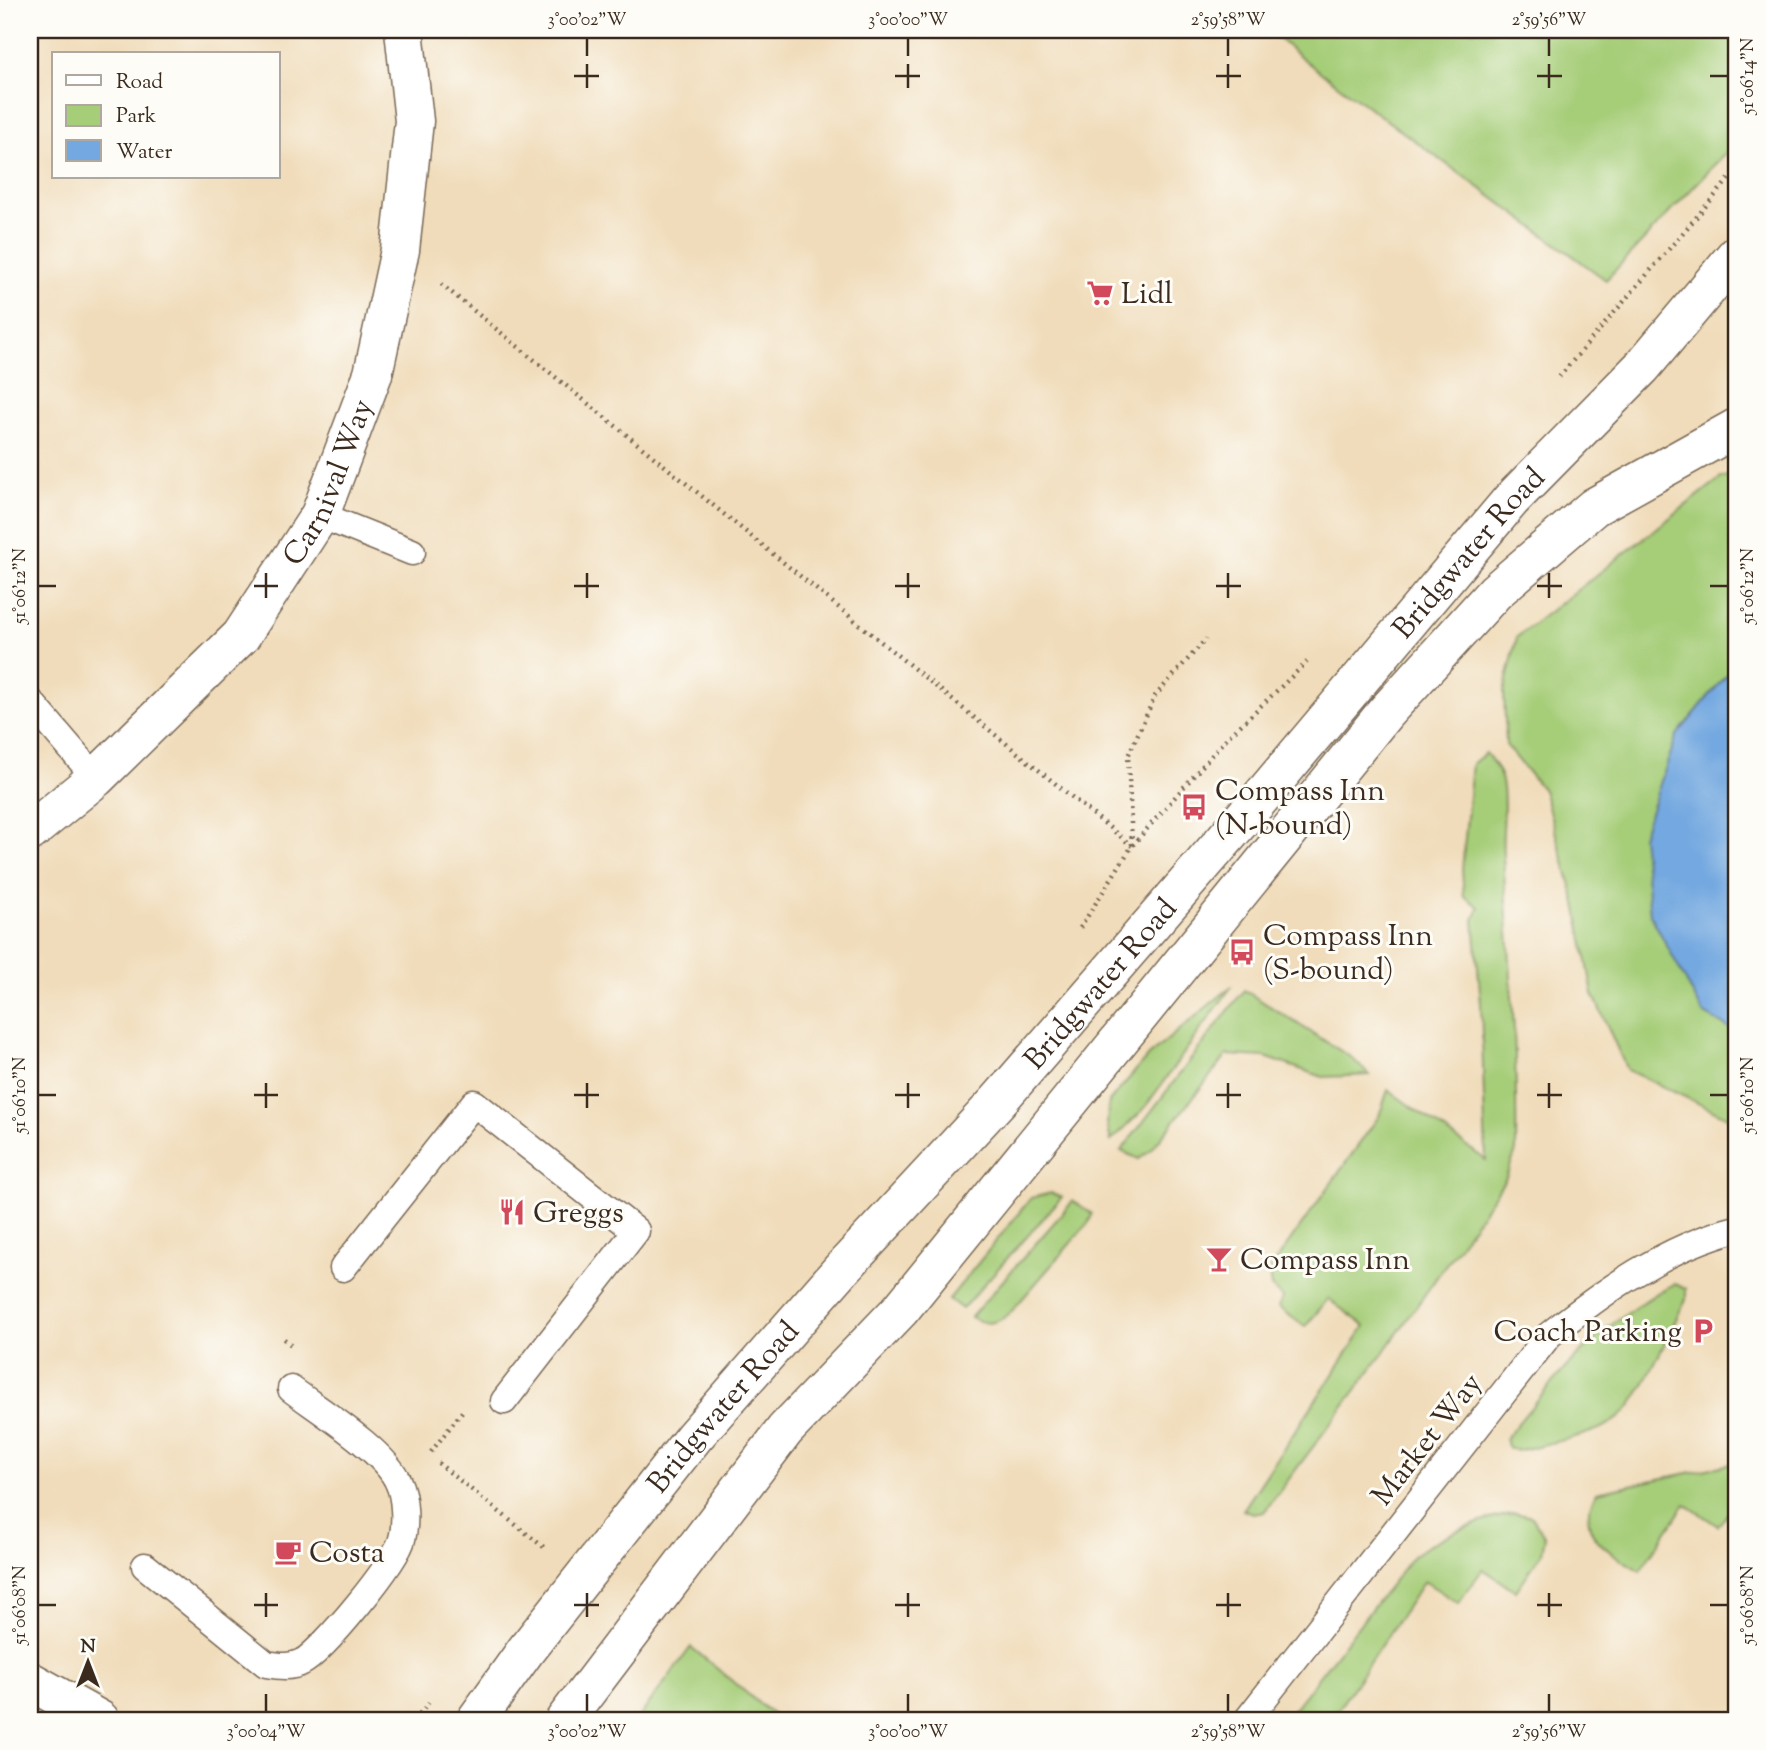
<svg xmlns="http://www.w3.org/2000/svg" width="1766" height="1750" font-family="'Sorts Mill Goudy',serif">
	<rect width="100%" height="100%" fill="#fdfcf7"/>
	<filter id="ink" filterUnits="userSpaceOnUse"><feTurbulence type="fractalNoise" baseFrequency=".0143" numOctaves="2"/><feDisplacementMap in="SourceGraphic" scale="14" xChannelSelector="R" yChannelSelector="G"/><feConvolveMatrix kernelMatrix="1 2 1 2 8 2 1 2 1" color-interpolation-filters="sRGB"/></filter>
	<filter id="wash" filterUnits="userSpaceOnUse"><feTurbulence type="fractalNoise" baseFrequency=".00686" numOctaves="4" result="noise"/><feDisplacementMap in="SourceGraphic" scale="28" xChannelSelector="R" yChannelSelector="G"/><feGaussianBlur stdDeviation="1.57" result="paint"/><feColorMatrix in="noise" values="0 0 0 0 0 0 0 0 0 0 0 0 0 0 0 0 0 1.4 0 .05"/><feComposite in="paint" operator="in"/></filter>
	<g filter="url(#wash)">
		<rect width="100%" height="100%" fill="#f0dcba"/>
		<g fill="#a6cd78" stroke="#707c4b" stroke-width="2">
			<path d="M1268 30H1736V142L1606 280 1312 66Z"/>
			<path d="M1736 474V663L1677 735 1703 1013 1736 1032V1121L1627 1070 1593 994 1576 903 1543 790 1506 745 1504 692 1517 637 1721 478Z"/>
			<path d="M1486 753C1493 762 1499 770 1502 781 1507 805 1501 831 1503 856 1509 954 1518 1052 1516 1151L1505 1180 1388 1347 1264 1512 1253 1514 1243 1510 1365 1326 1328 1299 1305 1327 1278 1307 1283 1298 1271 1287 1269 1271 1379 1116 1388 1090 1486 1160 1481 1004 1474 920 1479 907 1464 896 1462 870 1472 764Z"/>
			<path d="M1232 986 1143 1110 1111 1141 1107 1123 1109 1102 1148 1056Z"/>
			<path d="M1244 990 1352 1058 1369 1075 1323 1077 1265 1057 1227 1055 1151 1150 1139 1159 1121 1151Z"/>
			<path d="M1051 1193 1062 1197 962 1309 949 1299 1031 1198Z"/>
			<path d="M1073 1201 1092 1214 1089 1222 1010 1313C997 1324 986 1326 971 1317Z"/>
			<path d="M1675 1284 1686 1288V1299C1670 1329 1644 1396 1620 1417 1598 1436 1545 1443 1517 1451L1508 1448 1505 1439C1547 1388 1586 1338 1642 1303 1653 1296 1663 1288 1675 1284Z"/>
			<path d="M1736 1463V1512L1731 1509 1718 1526 1685 1504 1640 1571C1610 1552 1571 1534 1597 1492Z"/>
			<path d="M1515 1513 1532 1517 1545 1537 1542 1553 1516 1591 1483 1569 1458 1603 1424 1581 1331 1720H1285L1413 1556C1443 1533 1478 1521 1515 1513Z"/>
			<path d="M691 1647 779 1720H637Z"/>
		</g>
		<path fill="#73a8e0" stroke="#57697f" stroke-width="2" d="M1736 663V1032L1703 1013 1650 914 1642 836 1677 735Z"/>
	</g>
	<g filter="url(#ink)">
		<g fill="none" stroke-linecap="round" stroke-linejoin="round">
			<g stroke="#7a6855" stroke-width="29">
				<g id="service">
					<path d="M320 515 412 552"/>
					<path d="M30 701 96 778"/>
					<path d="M343 1268 474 1103 636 1231 504 1401"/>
					<path d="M145 1566 266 1664C278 1666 291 1668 302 1662 322 1652 397 1561 402 1539 406 1524 405 1496 398 1482 385 1451 319 1410 291 1389"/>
					<path d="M1247 1720 1549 1335C1604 1291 1666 1247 1736 1229"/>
				</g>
			</g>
			<g stroke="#7a6855" stroke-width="41">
				<g id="minor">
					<path id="s1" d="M30 832 96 778 241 636 320 515 373 374 400 250 414 121 404 30"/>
					<path d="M30 1681 100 1720"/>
				</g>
			</g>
			<g stroke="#7a6855" stroke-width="41">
				<g id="primary">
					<path id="s2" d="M476 1720 526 1650 694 1437 840 1271 998 1101 1257 802 1511 500 1642 367 1736 255"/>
					<path d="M565 1720 785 1430 901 1309 1385 713 1495 592 1594 507 1736 428"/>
				</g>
			</g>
			<g stroke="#7a6855" stroke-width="4.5" stroke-dasharray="2 5" stroke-linecap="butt">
				<path d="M441 284 1132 846"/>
				<path d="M1559 377 1736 171"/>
				<path d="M1132 845 1128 756 1155 696 1206 639"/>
				<path d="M1080 928 1132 846 1225 740 1307 662"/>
				<path d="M284 1339 292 1346"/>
				<path d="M431 1452 464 1409"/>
				<path d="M438 1463 546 1549"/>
				<path d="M415 1720 429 1703"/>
			</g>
			<use href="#service" stroke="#fff" stroke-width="26"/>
			<use href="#minor" stroke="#fff" stroke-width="38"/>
			<use href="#primary" stroke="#fff" stroke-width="38"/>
		</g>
	</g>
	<path fill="none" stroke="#3b2a1e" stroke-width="2.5" d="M587 38V56M908 38V56M1228 38V56M1549 38V56M587 64V88M908 64V88M1228 64V88M1549 64V88M574 76H599M895 76H920M1216 76H1241M1537 76H1562M1710 76H1728M266 573V598M587 573V598M908 573V598M1228 573V598M1549 573V598M38 586H56M254 586H278M574 586H599M895 586H920M1216 586H1241M1537 586H1562M1710 586H1728M266 1083V1108M587 1083V1108M908 1083V1108M1228 1083V1108M1549 1083V1108M38 1095H56M254 1095H278M574 1095H599M895 1095H920M1216 1095H1241M1537 1095H1562M1710 1095H1728M266 1593V1617M587 1593V1617M908 1593V1617M1228 1593V1617M1549 1593V1617M38 1605H56M254 1605H278M574 1605H599M895 1605H920M1216 1605H1241M1537 1605H1562M1710 1605H1728M266 1694V1712M587 1694V1712M908 1694V1712M1228 1694V1712M1549 1694V1712"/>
	<defs>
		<g id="supermarket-bare" transform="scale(2.1)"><path d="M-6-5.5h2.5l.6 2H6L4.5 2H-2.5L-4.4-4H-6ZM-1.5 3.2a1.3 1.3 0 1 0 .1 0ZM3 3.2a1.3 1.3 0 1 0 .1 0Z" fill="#d1495b" stroke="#fdfcf7" stroke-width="2.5" paint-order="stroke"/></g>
		<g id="bus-bare" transform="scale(2.1)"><path d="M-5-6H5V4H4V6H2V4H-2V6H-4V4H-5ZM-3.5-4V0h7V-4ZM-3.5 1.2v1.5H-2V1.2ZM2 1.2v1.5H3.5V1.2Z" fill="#d1495b" stroke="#fdfcf7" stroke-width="2.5" paint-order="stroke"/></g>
		<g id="restaurant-bare" transform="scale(2.1)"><path d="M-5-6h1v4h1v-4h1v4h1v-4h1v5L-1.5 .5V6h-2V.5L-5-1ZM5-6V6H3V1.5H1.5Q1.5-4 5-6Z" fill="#d1495b" stroke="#fdfcf7" stroke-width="2.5" paint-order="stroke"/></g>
		<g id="bar-bare" transform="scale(2.1)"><path d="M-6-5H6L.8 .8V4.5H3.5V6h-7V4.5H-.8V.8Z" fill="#d1495b" stroke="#fdfcf7" stroke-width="2.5" paint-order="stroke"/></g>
		<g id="parking-bare" transform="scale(2.1)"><path d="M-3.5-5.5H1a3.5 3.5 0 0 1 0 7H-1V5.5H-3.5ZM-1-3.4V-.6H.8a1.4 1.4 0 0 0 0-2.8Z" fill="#d1495b" stroke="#fdfcf7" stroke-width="2.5" paint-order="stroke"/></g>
		<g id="cafe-bare" transform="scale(2.1)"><path d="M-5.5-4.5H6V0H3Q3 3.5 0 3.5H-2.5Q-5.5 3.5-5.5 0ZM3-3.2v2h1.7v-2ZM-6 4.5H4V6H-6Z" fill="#d1495b" stroke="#fdfcf7" stroke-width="2.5" paint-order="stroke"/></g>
	</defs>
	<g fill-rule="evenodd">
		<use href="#supermarket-bare" x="1100" y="293"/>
		<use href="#bus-bare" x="1194" y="807"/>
		<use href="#bus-bare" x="1242" y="952"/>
		<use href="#restaurant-bare" x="512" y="1212"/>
		<use href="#bar-bare" x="1219" y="1259"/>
		<use href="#parking-bare" x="1703" y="1331"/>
		<use href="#cafe-bare" x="288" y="1552"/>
	</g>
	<g text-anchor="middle" stroke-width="6" stroke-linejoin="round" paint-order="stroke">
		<g font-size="30" fill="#3b2a1e" stroke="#fdfcf7" text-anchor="start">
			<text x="1121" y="303">Lidl</text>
			<text x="1215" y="800">Compass Inn<tspan x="1215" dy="34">(N-bound)</tspan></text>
			<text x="1263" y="945">Compass Inn<tspan x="1263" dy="34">(S-bound)</tspan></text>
			<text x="533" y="1222">Greggs</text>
			<text x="1240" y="1269">Compass Inn</text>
			<text x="1682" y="1341" text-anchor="end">Coach Parking</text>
			<text x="309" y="1562">Costa</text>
		</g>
		<g font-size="30" fill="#3b2a1e" stroke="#fdfcf7">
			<text dy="10" stroke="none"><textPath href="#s1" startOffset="466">Carnival Way</textPath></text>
			<text dy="10" stroke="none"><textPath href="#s2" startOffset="1533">Bridgwater Road</textPath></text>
			<text dy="10" stroke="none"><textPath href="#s2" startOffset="966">Bridgwater Road</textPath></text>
			<text dy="10" stroke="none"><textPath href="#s2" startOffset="399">Bridgwater Road</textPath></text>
			<text transform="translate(1426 1439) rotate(-52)" y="10">Market Way</text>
		</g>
	</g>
	<rect width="1766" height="1750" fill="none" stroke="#fdfcf7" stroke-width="77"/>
	<rect x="52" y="52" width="228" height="126" fill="#fdfcf7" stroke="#afa8a0" stroke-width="2"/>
	<rect x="66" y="75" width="35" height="10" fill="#ffffff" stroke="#afa8a0" stroke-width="2"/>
	<text x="116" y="88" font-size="21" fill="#3b2a1e">Road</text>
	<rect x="66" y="105" width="35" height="21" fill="#a6cd78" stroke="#afa8a0" stroke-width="2"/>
	<text x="116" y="122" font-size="21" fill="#3b2a1e">Park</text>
	<rect x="66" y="140" width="35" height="21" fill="#73a8e0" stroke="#afa8a0" stroke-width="2"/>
	<text x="116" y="158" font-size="21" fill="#3b2a1e">Water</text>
	<g transform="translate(88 1662)" stroke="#fdfcf7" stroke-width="5" paint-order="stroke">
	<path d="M0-5L12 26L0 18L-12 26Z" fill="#3b2a1e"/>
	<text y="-10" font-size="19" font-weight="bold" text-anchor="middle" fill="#3b2a1e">N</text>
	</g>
	<rect x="38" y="38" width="1690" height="1674" fill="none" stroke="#3b2a1e" stroke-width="2.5"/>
	<g font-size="18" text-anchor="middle" fill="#3b2a1e">
		<text x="587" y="25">3°00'02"W</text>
		<text x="908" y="25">3°00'00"W</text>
		<text x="1228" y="25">2°59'58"W</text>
		<text x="1549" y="25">2°59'56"W</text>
		<text transform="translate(1747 76) rotate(-90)" y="6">51°06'14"N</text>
		<text transform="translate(19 586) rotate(-90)" y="6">51°06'12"N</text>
		<text transform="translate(1747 586) rotate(-90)" y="6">51°06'12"N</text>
		<text transform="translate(19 1095) rotate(-90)" y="6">51°06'10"N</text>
		<text transform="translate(1747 1095) rotate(-90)" y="6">51°06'10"N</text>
		<text transform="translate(19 1605) rotate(-90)" y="6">51°06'08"N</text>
		<text transform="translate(1747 1605) rotate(-90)" y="6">51°06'08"N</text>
		<text x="266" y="1737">3°00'04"W</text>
		<text x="587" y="1737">3°00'02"W</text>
		<text x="908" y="1737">3°00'00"W</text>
		<text x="1228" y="1737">2°59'58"W</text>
		<text x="1549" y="1737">2°59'56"W</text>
	</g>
</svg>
